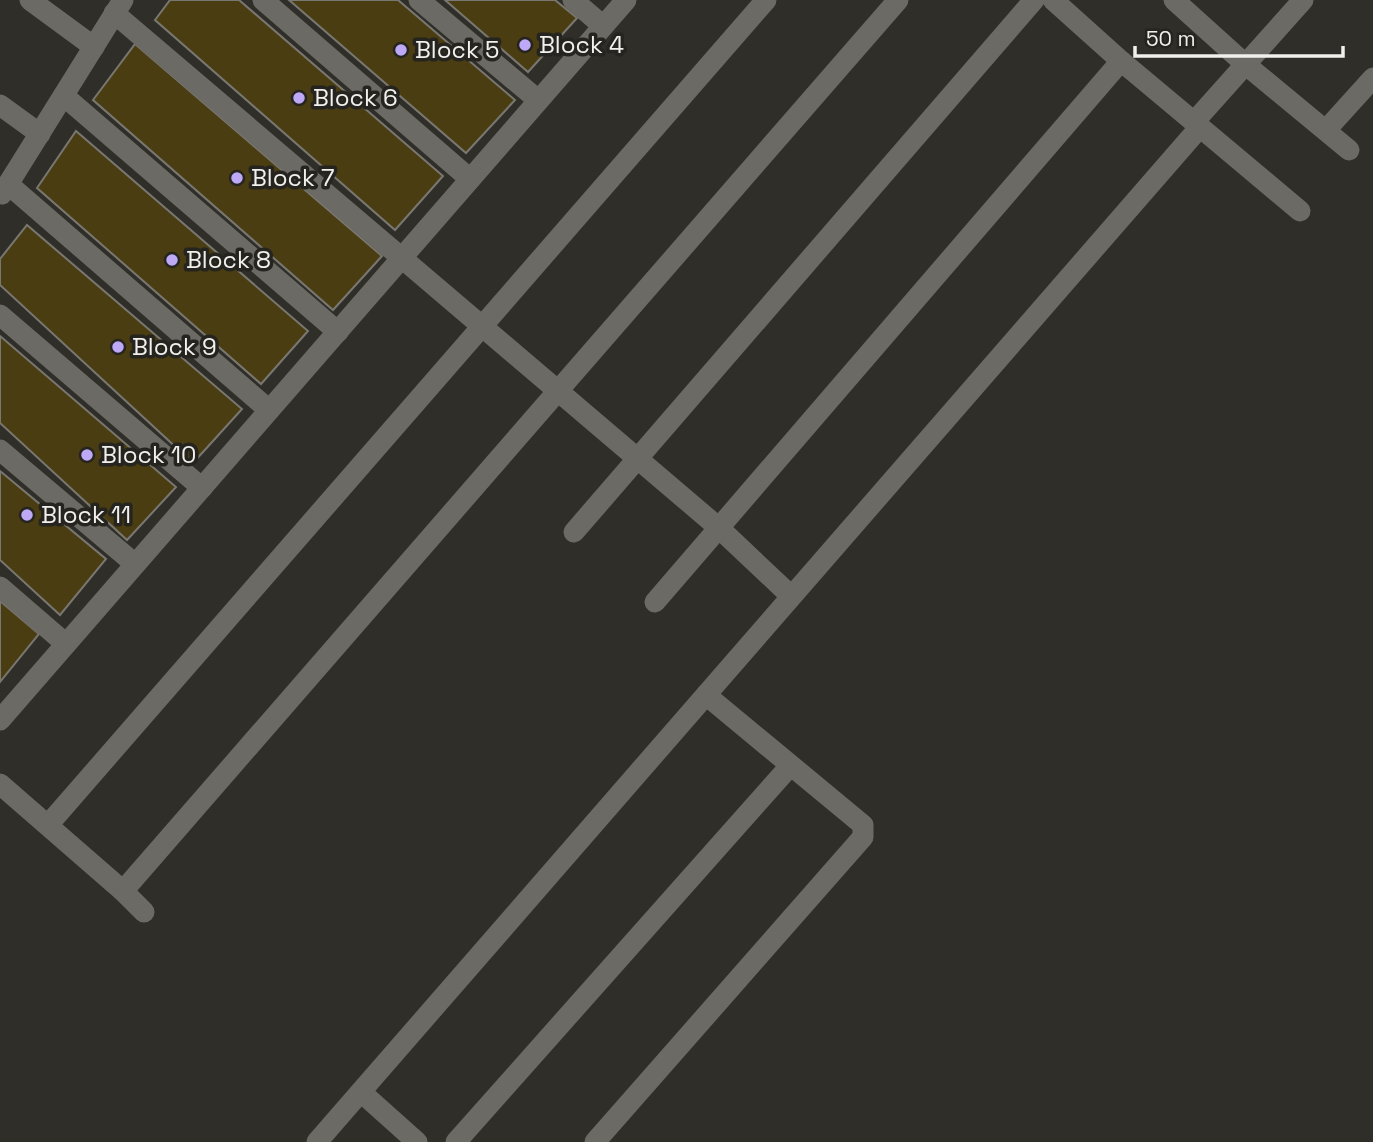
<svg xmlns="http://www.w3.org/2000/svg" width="1373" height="1142" font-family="'Space Grotesk',sans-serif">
	<rect width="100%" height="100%" fill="#2f2e29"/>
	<g fill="#4b3d12" stroke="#797771" stroke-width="2">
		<path d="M170 0H239L443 176 395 230 155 20Z"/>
		<path d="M289 0H398L515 100 466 153Z"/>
		<path d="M445 0H555L577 18 528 72Z"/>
		<path d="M135 44 382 256 333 310 93 100Z"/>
		<path d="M76 131 308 331 261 384 37 188Z"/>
		<path d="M27 225 242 409 193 463 0 285V259Z"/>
		<path d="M0 336 176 487 127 540 0 423Z"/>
		<path d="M0 471 106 559 60 615 0 560Z"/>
		<path d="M0 601 39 634 0 682Z"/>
	</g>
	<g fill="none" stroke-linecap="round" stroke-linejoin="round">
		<g stroke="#6c6a64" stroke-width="21">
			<path d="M30 0 94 47"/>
			<path d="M263 0 470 179"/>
			<path d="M419 0 538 100"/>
			<path d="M573 0 603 26"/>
			<path d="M1053 0 1121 61 1194 122 1303 0"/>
			<path d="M1174 0 1245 64 1349 150"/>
			<path d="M114 13 719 528 791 596"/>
			<path d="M64 96 338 332"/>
			<path d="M0 105 40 134"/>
			<path d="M1194 122 1300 211"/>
			<path d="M1326 130 1373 78"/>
			<path d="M8 184 269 410"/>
			<path d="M2 194 123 0"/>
			<path d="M0 315 202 488"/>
			<path d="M0 450 135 564"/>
			<path d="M574 532 1034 0"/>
			<path d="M0 587 66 644"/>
			<path d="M655 602 1121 61"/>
			<path d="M0 720 626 0"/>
			<path d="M0 784 123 891 144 912"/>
			<path d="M48 825 766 0"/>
			<path d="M123 891 898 0"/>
			<path d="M361 1092 417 1142"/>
			<path d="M317 1142 1200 127"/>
			<path d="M456 1142 790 766"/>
			<path d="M595 1142 863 837V825L706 695"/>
		</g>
	</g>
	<g fill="#bda9f5" stroke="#25241f" stroke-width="2.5">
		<circle cx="525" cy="45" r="7"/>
		<circle cx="401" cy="50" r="7"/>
		<circle cx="299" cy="98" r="7"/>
		<circle cx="237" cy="178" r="7"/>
		<circle cx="172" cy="260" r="7"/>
		<circle cx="118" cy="347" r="7"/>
		<circle cx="87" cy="455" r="7"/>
		<circle cx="27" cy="515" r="7"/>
	</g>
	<g text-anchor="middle" stroke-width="7" stroke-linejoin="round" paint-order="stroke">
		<g font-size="24" fill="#f1f0ed" stroke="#25241f" text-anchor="start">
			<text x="539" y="53">Block 4</text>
			<text x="415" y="58">Block 5</text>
			<text x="313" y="106">Block 6</text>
			<text x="251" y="186">Block 7</text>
			<text x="186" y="268">Block 8</text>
			<text x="132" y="355">Block 9</text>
			<text x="101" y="463">Block 10</text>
			<text x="41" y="523">Block 11</text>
		</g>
	</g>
	<path d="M1135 46v10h208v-10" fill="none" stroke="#f1f0ed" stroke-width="3.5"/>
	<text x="1146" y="46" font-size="21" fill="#f1f0ed" stroke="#25241f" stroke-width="5" paint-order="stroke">50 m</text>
</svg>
